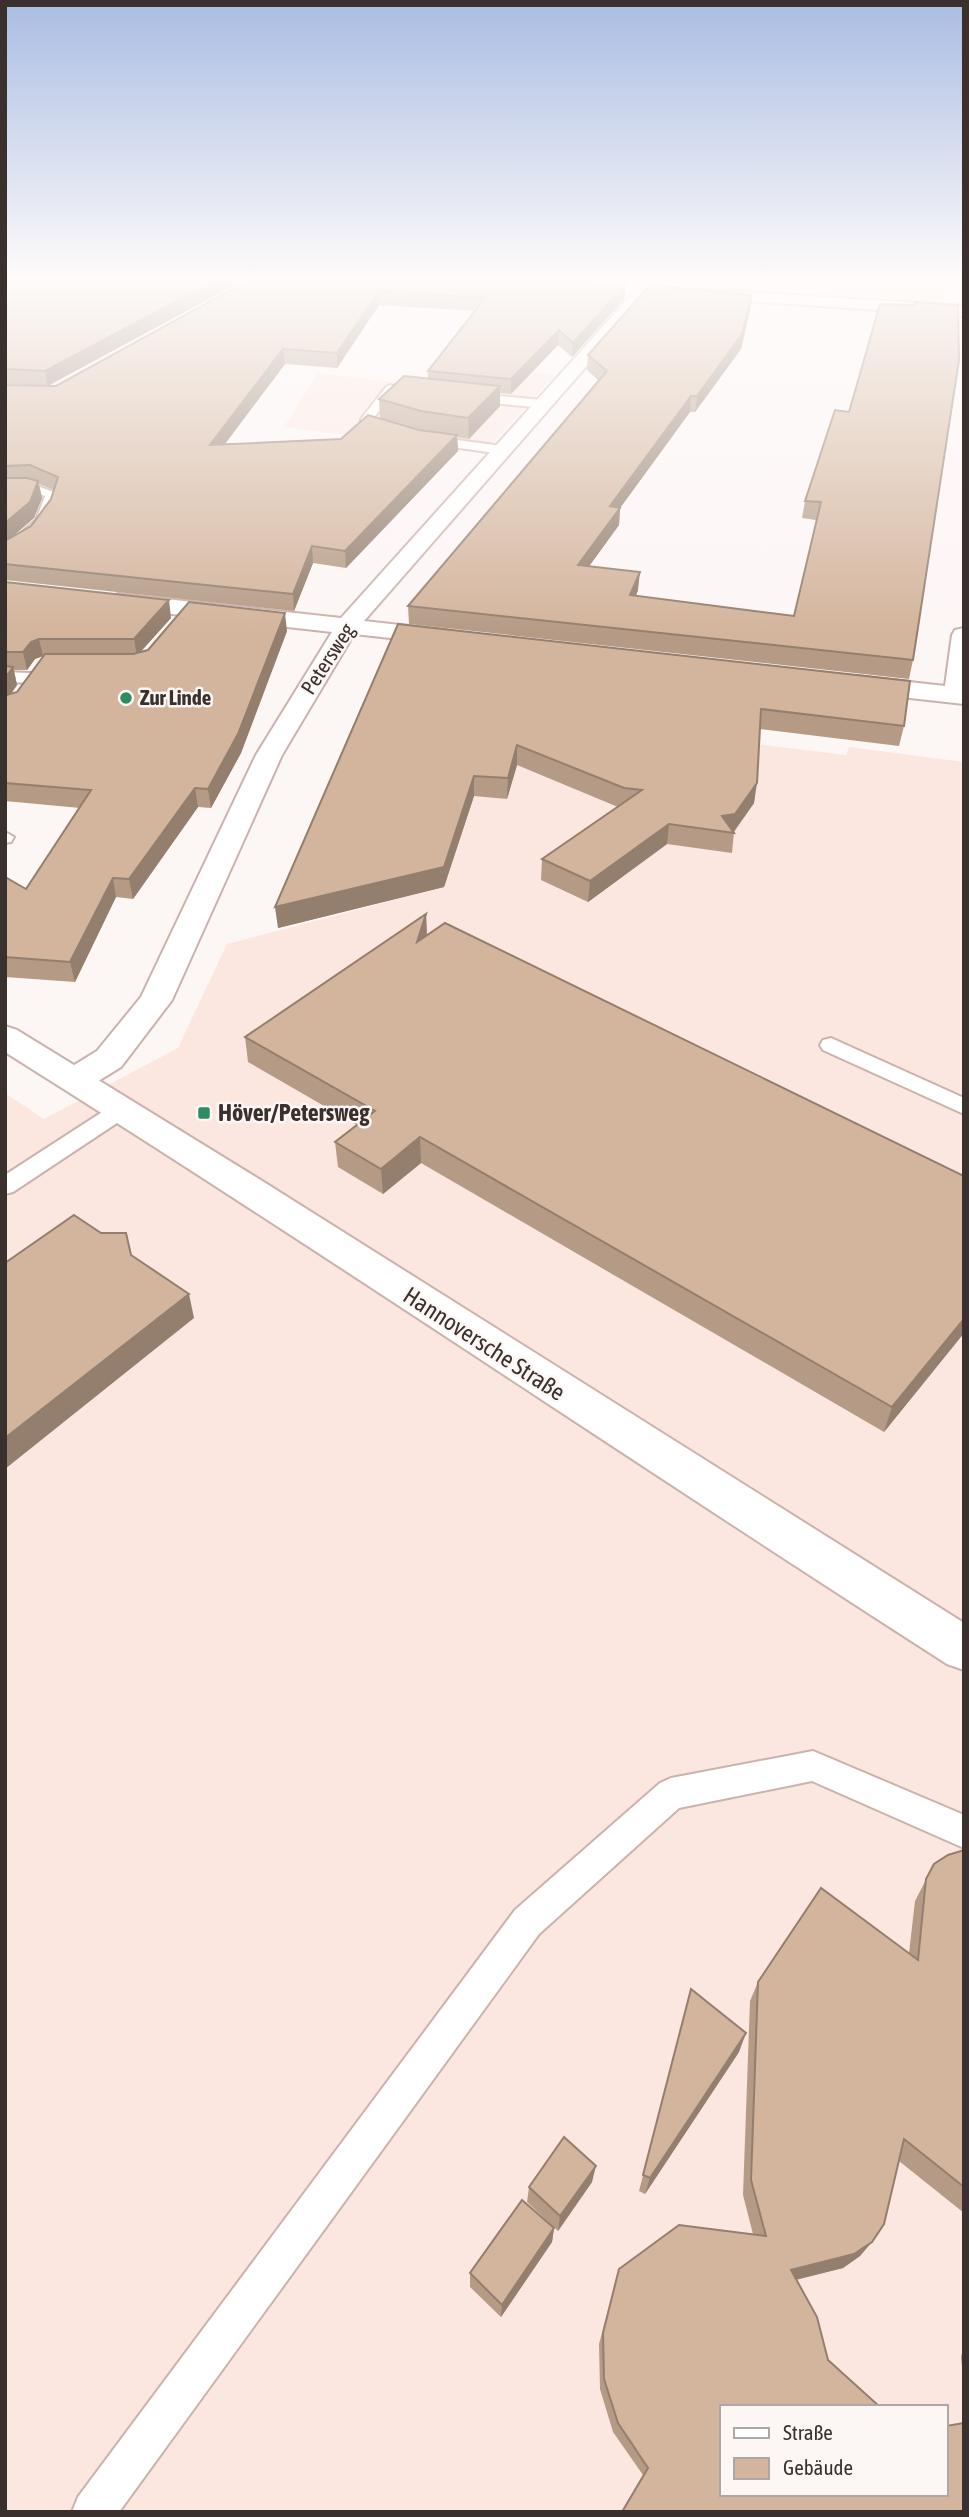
<svg xmlns="http://www.w3.org/2000/svg" width="969" height="2517" font-family="'Asap Condensed',sans-serif">
	<rect width="100%" height="100%" fill="#fcf6f5"/>
	<g fill="#fbe6e0" fill-rule="evenodd">
		<path d="M510 369 555 375 483 453 284 427 318 373 425 386Z"/>
		<path d="M465 709 846 755 849 747 964 762V2512H5V1093L44 1119 178 1048 227 944 383 903ZM722 2407H946V2494H722Z"/>
	</g>
	<path fill="#efe4cd" d="M712 282H943L945 304 815 295C800 281 770 290 751 291 736 292 720 289 706 289Z"/>
	<g fill="none" stroke-linecap="round" stroke-linejoin="round">
		<g stroke="#cbb2ac" stroke-width="4">
			<g id="service">
				<path d="M390 385 409 390 403 394 393 393 372 420 392 426V432L361 425V419L386 387Z"/>
				<path d="M467 393 543 400 549 404 543 408 463 400V394Z"/>
				<path d="M427 436 502 446 508 450 502 454 423 443V437Z"/>
				<path d="M5 484H32L59 494C54 522 33 549 5 557V547L36 520 45 496 31 492H5Z"/>
				<path d="M5 672 31 673 39 678 31 683 5 682Z"/>
				<path d="M5 832 14 837 11 842 5 843Z"/>
				<path d="M831 1038 964 1098V1114L823 1050 820 1045 823 1040Z"/>
				<path d="M121 1103 129 1105 132 1110 129 1115 13 1192 5 1194V1175L113 1105Z"/>
				<path d="M813 1751 964 1815V1848L812 1781 679 1808 539 1934 119 2512H72L78 2497 515 1910 660 1783 671 1778Z"/>
			</g>
		</g>
		<g stroke="#cbb2ac" stroke-width="4">
			<g id="minor">
				<path d="M643 282H660L364 621 445 630 454 632 457 637 454 642 445 644 354 634 282 755 172 1000 121 1067 87 1088 75 1091 63 1088 58 1080 63 1072 97 1051 141 997 256 755 332 632 119 608 111 606 107 601 111 596 119 594 341 618Z"/>
				<path d="M698 289 964 306V316L692 297 690 294 692 291Z"/>
				<path d="M964 628V704L856 692 847 689 843 684 847 679 856 676 945 686 952 635 955 630Z"/>
			</g>
		</g>
		<g stroke="#cbb2ac" stroke-width="4">
			<path id="tertiary" d="M5 1026 17 1030 259 1179 964 1623V1670L947 1664C632 1462 322 1251 5 1052Z"/>
		</g>
		<use href="#service" fill="#fff" fill-rule="evenodd"/>
		<use href="#minor" fill="#fff" fill-rule="evenodd"/>
		<use href="#tertiary" fill="#fff" fill-rule="evenodd"/>
	</g>
	<g fill="#b59b86" fill-rule="evenodd">
		<path d="M5 282H240L48 386H56L245 282 625 298 572 357 558 345 511 394 500 393V406L469 439 457 437 458 451 346 568 313 563 294 611 5 580V385H29L5 384ZM379 305 475 311 428 371V379L379 399 380 418 341 439 225 444 285 364 337 368ZM39 484 54 490 51 499 31 526 13 536 34 518 42 498Z"/>
		<path d="M750 310 741 349 695 412H690L620 508 619 525 589 566 638 590 636 596 794 616 816 520 802 518 805 501 835 410 913 660 909 679 409 624 408 606 599 381 587 370 588 355Z"/>
		<path d="M5 582 171 618 141 651 287 631 241 753 211 808 198 807 133 899 116 897 75 982 5 977V877L26 889 80 808 5 801ZM43 656 17 692 11 694 17 685 14 670H27L35 659Z"/>
		<path d="M398 624 904 726 899 746 760 729 754 803 734 832 732 853 667 844 588 902 541 880 542 859 618 807 517 765 507 799 474 796 444 887 278 928Z"/>
		<path d="M426 914 427 935 964 1333 884 1432 421 1163 383 1194 338 1167 335 1142 357 1125 248 1062 245 1037Z"/>
		<path d="M964 1850V2213L899 2161 860 2256 843 2268 796 2280 828 2360 964 2512H621L643 2475 613 2432 600 2389 599 2344 619 2269 753 2234 743 2195 750 2001 758 1982 909 1953 915 1901 934 1864Z"/>
		<path d="M691 1989 739 2052 645 2194 639 2191Z"/>
		<path d="M592 2182 558 2231 527 2202 529 2187Z"/>
		<path d="M554 2228 552 2242 501 2317 470 2287V2273Z"/>
		<path d="M964 2344V2386L961 2357Z"/>
	</g>
	<g fill="#947e6d">
		<path d="M213 282H240L47 386 45 371Z"/>
		<path d="M626 284 625 298 572 357 573 343Z"/>
		<path d="M379 291V305L337 368V353Z"/>
		<path d="M752 295 750 310 741 349 695 412 697 396Z"/>
		<path d="M559 330 558 345 511 394V379Z"/>
		<path d="M283 349 285 364 212 461 210 445Z"/>
		<path d="M500 386V406L469 439 468 418Z"/>
		<path d="M691 396 690 412 620 508 619 525 577 583 578 565 610 506Z"/>
		<path d="M457 435 458 451 346 568 345 551Z"/>
		<path d="M38 481 42 498 34 518 5 543V523Z"/>
		<path d="M312 546 313 563 294 611 293 594Z"/>
		<path d="M640 572 638 590 629 613 630 595Z"/>
		<path d="M169 600 171 618 137 656 134 639Z"/>
		<path d="M285 613 287 631 241 753 211 808 208 789Z"/>
		<path d="M39 639 43 656 35 659 27 670 23 652 31 642Z"/>
		<path d="M13 667 17 685 5 702V677Z"/>
		<path d="M517 745V765L507 799 508 778Z"/>
		<path d="M474 776V796L444 887 278 928 275 907Z"/>
		<path d="M757 783 754 803 732 834 733 833 722 816Z"/>
		<path d="M195 788 198 807 133 899 129 879Z"/>
		<path d="M669 824 667 844 588 902 590 881Z"/>
		<path d="M113 878 116 897 75 982 70 962Z"/>
		<path d="M426 914 427 939 417 942Z"/>
		<path d="M420 1137 421 1163 383 1194 381 1169Z"/>
		<path d="M189 1294 194 1318 5 1469V1438Z"/>
		<path d="M964 1319V1333L884 1432 892 1407Z"/>
		<path d="M746 2033 739 2052 645 2194 650 2178Z"/>
		<path d="M596 2166 592 2182 558 2231 560 2216Z"/>
		<path d="M554 2228 552 2242 501 2317 502 2305Z"/>
		<path d="M872 2242 860 2256 843 2268 782 2283 791 2270Z"/>
	</g>
	<g fill="#d3b49c" stroke="#947e6d" stroke-width="2">
		<path d="M5 282H213L45 371 5 369Z"/>
		<path d="M245 282H583L626 284 573 343 559 330 511 379 428 371 485 298 379 291 337 353 283 349 210 445 341 439 368 415 419 430 457 435 345 551 312 546 293 594 5 564V541L31 526 51 499 58 477 30 465 5 466V385L56 386Z"/>
		<path d="M650 285 752 295 742 334 697 396H691L610 506 620 508 578 565 640 572 630 595 794 616 821 502 805 501 835 410 849 412 880 304 915 305V302L958 305 959 360 913 660 408 606 607 371 588 355Z"/>
		<path d="M404 376 500 386 468 418 421 411 379 399Z"/>
		<path d="M5 478H27L38 481 30 502 5 523Z"/>
		<path d="M5 582 169 600 134 639H39L31 642 23 652H5Z"/>
		<path d="M189 602 285 613 238 734 208 789 195 788 129 879 113 878 70 962 5 957V877L26 889 91 790 5 783V694L7 695 17 692 45 654H133L148 650Z"/>
		<path d="M398 624 910 681 904 726 761 709 757 783 735 814 722 816 734 833 669 824 590 881 542 859 642 790 624 788 517 745 508 778 474 776 444 867 275 907Z"/>
		<path d="M5 666 13 667 5 678Z"/>
		<path d="M426 914 417 942 445 923 964 1176V1319L892 1407 420 1137 381 1169 335 1142 375 1111 245 1037Z"/>
		<path d="M74 1215 101 1233H126L131 1255 189 1294 5 1438V1263Z"/>
		<path d="M964 1850V2187L904 2139 884 2224 872 2242 854 2254 791 2270 817 2317 828 2360 880 2407H722V2494H946V2426L964 2423V2512H622L648 2468 618 2423 604 2379 603 2333 619 2269 679 2225 766 2236 751 2180 758 1982 821 1888 918 1960 926 1879 934 1864 948 1855Z"/>
		<path d="M691 1989 746 2033 650 2178 643 2175Z"/>
		<path d="M564 2137 596 2166 560 2216 529 2187Z"/>
		<path d="M522 2200 554 2228 502 2305 470 2273Z"/>
	</g>
	<linearGradient id="sky" x2="0" y2="1"><stop stop-color="#aabce3"/><stop offset="0.44" stop-color="#fefbfa"/><stop offset="1" stop-color="#fefbfa" stop-opacity="0"/></linearGradient>
	<rect width="969" height="634" fill="url(#sky)"/>
	<g fill="#2e8c63" stroke="#fcf6f5" stroke-width="2.5">
		<circle cx="126" cy="698" r="7"/>
		<rect x="197" y="1106" width="14" height="14" rx="3.5"/>
	</g>
	<g text-anchor="middle" stroke-width="5" stroke-linejoin="round" paint-order="stroke">
		<g font-size="21" fill="#3a302d" stroke="#fcf6f5">
			<text transform="translate(328 659) rotate(-57)" y="7">Petersweg</text>
		</g>
		<g font-size="21" font-weight="bold" fill="#3a302d" stroke="#fcf6f5" text-anchor="start">
			<text x="140" y="705">Zur Linde</text>
		</g>
		<g font-size="24" font-weight="bold" fill="#3a302d" stroke="#fcf6f5" text-anchor="start">
			<text x="218" y="1121">Höver/Petersweg</text>
		</g>
		<g font-size="24" fill="#3a302d" stroke="#fcf6f5">
			<text transform="translate(484 1344) rotate(33)" y="8">Hannoversche Straße</text>
		</g>
	</g>
	<rect width="969" height="2517" fill="none" stroke="#3a302d" stroke-width="14"/>
	<rect x="720" y="2405" width="228" height="91" fill="#fcf6f5" stroke="#aea7a5" stroke-width="2"/>
	<rect x="734" y="2428" width="35" height="10" fill="#ffffff" stroke="#aea7a5" stroke-width="2"/>
	<text x="783" y="2440" font-size="21" fill="#3a302d">Straße</text>
	<rect x="734" y="2458" width="35" height="21" fill="#d3b49c" stroke="#aea7a5" stroke-width="2"/>
	<text x="783" y="2475" font-size="21" fill="#3a302d">Gebäude</text>
</svg>
